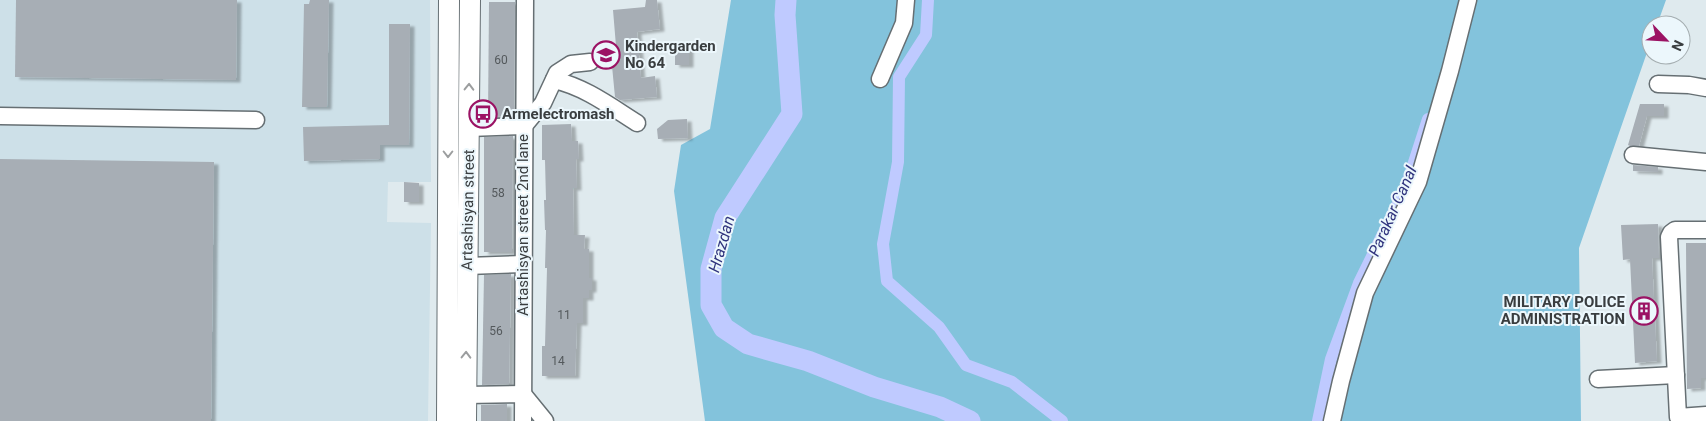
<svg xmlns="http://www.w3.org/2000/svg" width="1706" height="421" font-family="Roboto,sans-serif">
	<defs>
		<filter id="shadow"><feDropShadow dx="4.5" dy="2.5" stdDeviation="1" flood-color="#0004"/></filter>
	</defs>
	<rect width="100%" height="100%" fill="#dfeaee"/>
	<path fill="#cde0e8" d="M0 0H430L431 182H388L387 222 431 223 428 421H0Z"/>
	<path fill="#83c3dc" d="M731 0H1666L1657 25H1651V41L1579 248 1581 421H705L674 191 681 145 710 129Z"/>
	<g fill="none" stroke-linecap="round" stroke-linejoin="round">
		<g stroke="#bfcaff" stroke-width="12">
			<path d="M928 0 926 35 899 77 898 162 883 244 887 281 939 327 966 365 1012 382 1062 421"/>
			<path d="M1318 421 1331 359 1359 283 1406 187 1428 119"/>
		</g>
		<path stroke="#bfcaff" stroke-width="21" d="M786 0 785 15 792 114 725 218 711 269V305L724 328 748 344 808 361 874 387 940 407 970 421"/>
	</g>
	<g fill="#a7aeb5" filter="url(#shadow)">
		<path d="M16 0H237L236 80 15 77Z"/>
		<path d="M310 0H329L327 107H302L304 4H309Z"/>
		<path d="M646 0H657L660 29 637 32 641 78 655 76 657 97 620 100 615 97 612 66H605L603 47 616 46 613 10 645 7Z"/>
		<path d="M489 2H515L514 116 488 117Z"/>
		<path d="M389 24H410L409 145H380V159L304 161 303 127 389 125Z"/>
		<rect x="675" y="42" width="14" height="23"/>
		<path d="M1640 104H1664V116H1647L1639 146H1630L1628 145Z"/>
		<path d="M687 119 688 138 658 139 657 129 668 120Z"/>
		<path d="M571 124 572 141H578L579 159H576L577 188H573L574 235H585L584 249H589V278H592V290H589V298H583V323H577L575 376H542V346H545L547 268H545L546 230H545L544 200H546L545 160H542V125Z"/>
		<path d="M513 136 512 252H484V137Z"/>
		<path d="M0 159 214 162 211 421H0Z"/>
		<path d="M1633 165 1658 167V172L1633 171Z"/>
		<path d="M404 182 419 183V202H404Z"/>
		<path d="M1658 224 1659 258H1652L1657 361 1635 363 1630 259 1623 260 1621 225Z"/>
		<path d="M1686 243H1706V378H1701V388L1687 389Z"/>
		<path d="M511 274 509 384 482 385 484 275Z"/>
		<path d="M507 404V421H481V405Z"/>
	</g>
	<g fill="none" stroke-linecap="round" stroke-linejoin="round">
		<g stroke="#666f73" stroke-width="19">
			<g id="minor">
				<path d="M880 79 904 23 906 0"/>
				<path d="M554 80C585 87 610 106 637 123"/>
				<path d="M1658 84 1689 85 1706 88"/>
				<path d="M0 116 256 120"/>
				<path d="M469 128 524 126 543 103 557 73 571 64 590 62"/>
				<path d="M1633 155 1706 162"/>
				<path d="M1706 230H1675L1671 233 1669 237 1678 417 1706 415"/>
				<path d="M467 266 523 264"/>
				<path d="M1598 379 1676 375"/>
				<path d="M466 395 523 394 545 421"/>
				<path d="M523 421 525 0"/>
				<path d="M1332 421 1341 381 1365 293 1418 182 1450 71 1468 0"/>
			</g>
		</g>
		<g stroke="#666f73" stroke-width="22">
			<g id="major">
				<path d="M447 421 449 0"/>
				<path d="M466 421 470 0"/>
			</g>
		</g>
		<use href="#minor" stroke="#fff" stroke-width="16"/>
		<use href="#major" stroke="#fff" stroke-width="20"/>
	</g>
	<defs><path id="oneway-chevron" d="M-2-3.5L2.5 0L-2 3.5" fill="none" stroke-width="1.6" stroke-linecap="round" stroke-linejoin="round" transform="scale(1.25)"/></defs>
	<g stroke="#9c9e9f">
		<use href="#oneway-chevron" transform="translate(469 87) rotate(-89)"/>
		<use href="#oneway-chevron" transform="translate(448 154) rotate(90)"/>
		<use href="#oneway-chevron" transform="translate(466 355) rotate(-89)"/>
	</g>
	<defs>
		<g id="school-ring" transform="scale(1.4375)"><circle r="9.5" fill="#ecf7fc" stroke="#9b1364" stroke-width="1.5"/><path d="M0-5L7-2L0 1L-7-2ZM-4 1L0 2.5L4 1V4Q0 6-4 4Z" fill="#9b1364"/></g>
		<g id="bus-ring" transform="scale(1.4375)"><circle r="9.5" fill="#ecf7fc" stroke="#9b1364" stroke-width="1.5"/><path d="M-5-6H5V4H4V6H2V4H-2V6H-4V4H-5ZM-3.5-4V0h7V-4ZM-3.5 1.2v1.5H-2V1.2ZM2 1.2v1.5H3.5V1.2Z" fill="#9b1364"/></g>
		<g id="building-ring" transform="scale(1.4375)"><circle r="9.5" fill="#ecf7fc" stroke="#9b1364" stroke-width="1.5"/><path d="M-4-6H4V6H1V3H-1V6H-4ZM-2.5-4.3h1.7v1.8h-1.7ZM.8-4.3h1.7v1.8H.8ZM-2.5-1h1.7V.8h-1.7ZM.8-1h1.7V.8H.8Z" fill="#9b1364"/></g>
	</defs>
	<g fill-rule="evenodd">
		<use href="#school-ring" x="606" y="55"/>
		<use href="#bus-ring" x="483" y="114"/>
		<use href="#building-ring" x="1644" y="311"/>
	</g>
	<g text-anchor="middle" stroke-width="4" stroke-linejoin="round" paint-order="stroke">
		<g font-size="12" fill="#54595c">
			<text x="501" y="64">60</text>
			<text x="498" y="197">58</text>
			<text x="564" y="319">11</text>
			<text x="496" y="335">56</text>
			<text x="558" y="365">14</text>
		</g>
		<g font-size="15" font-weight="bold" fill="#393d3f" stroke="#ecf7fc" text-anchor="start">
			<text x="625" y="51">Kindergarden<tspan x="625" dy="17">No 64</tspan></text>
			<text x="502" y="119">Armelectromash</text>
			<text x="1625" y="307" text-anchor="end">MILITARY POLICE<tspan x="1625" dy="17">ADMINISTRATION</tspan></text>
		</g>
		<g font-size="15" fill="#393d3f" stroke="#ecf7fc">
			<text transform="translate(468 210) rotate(-89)" y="5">Artashisyan street</text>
			<text transform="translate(523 225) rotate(-90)" y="5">Artashisyan street 2nd lane</text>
		</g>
		<g font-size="16" font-style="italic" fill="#30347e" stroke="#ecf7fc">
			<text transform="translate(1392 211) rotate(-66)" y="6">Parakar Canal</text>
			<text transform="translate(721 244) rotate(-74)" y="6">Hrazdan</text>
		</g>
	</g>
	<g transform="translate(1666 40) rotate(115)"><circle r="24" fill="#ecf7fc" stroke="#a4adb0"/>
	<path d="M0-4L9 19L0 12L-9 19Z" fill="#9b1364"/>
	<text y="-8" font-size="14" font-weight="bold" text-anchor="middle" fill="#393d3f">N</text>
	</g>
</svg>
